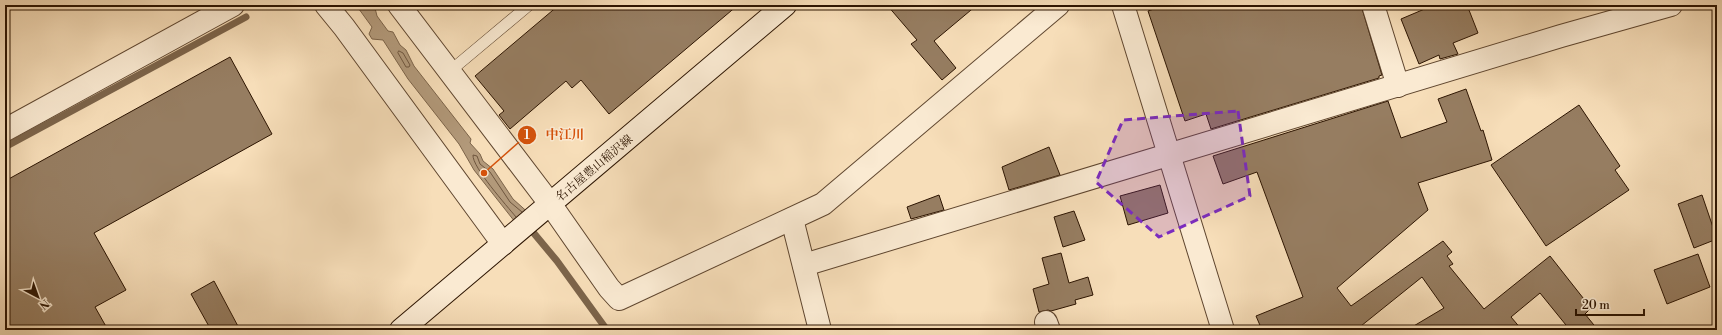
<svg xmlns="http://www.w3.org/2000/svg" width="1722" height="335" font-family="'Libre Bodoni','Noto Serif JP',serif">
	<rect width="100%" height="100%" fill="#f7deb9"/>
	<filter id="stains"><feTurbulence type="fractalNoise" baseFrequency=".005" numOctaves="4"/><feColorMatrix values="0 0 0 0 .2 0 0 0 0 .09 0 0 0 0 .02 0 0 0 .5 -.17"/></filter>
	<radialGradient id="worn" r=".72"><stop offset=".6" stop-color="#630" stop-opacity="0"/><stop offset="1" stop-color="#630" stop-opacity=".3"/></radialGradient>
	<path fill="#b2997a" stroke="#7c644a" d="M356 5H372L375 8 377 16 388 31 393 32 400 45 406 50 414 66 471 139 470 143 480 154 483 161 493 169 513 199 532 216 519 227 474 170 459 144 408 79 383 40 372 39 369 34 372 27Z"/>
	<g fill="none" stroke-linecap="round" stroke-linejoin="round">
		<g stroke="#6f563e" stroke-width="1">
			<path d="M399 51 403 53 410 65 409 67H406L398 53Z"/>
			<path d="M516 217C507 206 472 167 473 155L477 156 480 164 490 172 510 202 522 212"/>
		</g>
		<g stroke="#7c644a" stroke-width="7">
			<path d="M5 147 246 17"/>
			<path d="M527 225 557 261 607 330"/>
		</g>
	</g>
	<g fill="#967d61" stroke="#2c1401">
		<path d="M559 5H738L609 114 581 80 572 88 566 81 510 129 499 115 504 111 475 76Z"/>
		<path d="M887 5H977L934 41 956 68 942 80 911 44 917 40Z"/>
		<path d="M1166 5H1361L1382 75 1379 76V78L1211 129 1206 114 1185 121 1148 11Z"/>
		<path d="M1434 5H1467L1478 33 1453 43 1458 54 1440 59 1439 55 1419 64 1401 19Z"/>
		<path d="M230 57 272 134 94 233 126 290 95 307 108 330H5V181Z"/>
		<path d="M1466 89 1481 131 1483 130 1492 160 1418 183 1428 210 1337 288 1351 306 1443 241 1452 252 1447 256 1453 264 1449 266 1484 309 1550 256 1591 308 1585 314 1598 330H1570L1540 293 1511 317 1522 330H1407L1444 308 1422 277 1356 330H1262L1256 316 1303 297 1257 172 1223 184 1213 156 1388 101 1401 138 1447 122 1438 99Z"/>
		<path d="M1579 105 1620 166 1615 170 1629 190 1546 246 1491 165Z"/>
		<path d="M1049 147 1060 175 1009 190 1002 167Z"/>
		<path d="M1160 185 1168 213 1128 225 1120 196Z"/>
		<path d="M939 195 944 210 911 219 907 207Z"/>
		<path d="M1702 195 1717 239 1694 248 1678 204Z"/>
		<path d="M1074 211 1085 240 1063 247 1054 217Z"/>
		<path d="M1061 253 1069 283 1088 277 1093 295 1075 300 1076 304 1051 311 1048 310 1039 312 1033 289 1049 284 1042 258Z"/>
		<path d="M1698 254 1710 287 1667 304 1654 270Z"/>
		<path d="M214 281 240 330H211L191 294Z"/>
	</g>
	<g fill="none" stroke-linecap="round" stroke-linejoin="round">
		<g stroke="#5f462f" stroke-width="12">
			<path id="service" d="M449 72 529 5"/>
		</g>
		<g stroke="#5f462f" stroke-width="24">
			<g id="minor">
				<path d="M326 5 344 27 503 244"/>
				<path d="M399 5 551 205 609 288 619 299 823 204 1058 5"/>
				<path d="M1123 5 1223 330"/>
				<path d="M1373 5 1398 86"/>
				<path d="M5 130 233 5"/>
				<path d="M792 219 820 330"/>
				<path d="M804 265 1561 36 1671 5"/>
				<path d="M1046 322 1049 330"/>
			</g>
		</g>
		<g stroke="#2c1401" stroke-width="24">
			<path id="secondary" d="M401 330 785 5"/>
		</g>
		<use href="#service" stroke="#faead2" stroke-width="11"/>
		<use href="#minor" stroke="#faead2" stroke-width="22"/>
		<use href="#secondary" stroke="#faead2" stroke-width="22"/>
	</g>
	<path fill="#7b2cbf" fill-opacity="0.2" stroke="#7b2cbf" stroke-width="3" stroke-dasharray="8 5" stroke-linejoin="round" d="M1238 111 1250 196 1159 237 1096 182 1123 120Z"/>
	<g text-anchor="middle" stroke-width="3" stroke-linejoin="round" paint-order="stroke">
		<g font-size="12" fill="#2c1401" stroke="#faead2">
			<text transform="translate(594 168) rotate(-40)" y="4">名古屋豊山稲沢線</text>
		</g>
	</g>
	<path fill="none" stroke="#d5520b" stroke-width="1.5" d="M484 173L527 135"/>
	<g fill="#d5520b" stroke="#faead2" stroke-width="1.5">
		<circle cx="484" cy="173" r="4"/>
		<circle cx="527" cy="135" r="10"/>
	</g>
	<g font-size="12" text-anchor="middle" font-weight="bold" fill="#fff">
		<text x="527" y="139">1</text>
	</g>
	<g font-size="13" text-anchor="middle" font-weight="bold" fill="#d5520b" stroke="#faead2" stroke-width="3" stroke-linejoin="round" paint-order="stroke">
		<text x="565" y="139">中江川</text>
	</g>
	<rect width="1722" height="335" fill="none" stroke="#f7deb9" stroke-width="20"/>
	<rect x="6" y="6" width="1710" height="323" fill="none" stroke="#2c1401" stroke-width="2"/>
	<rect x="10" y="10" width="1702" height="315" fill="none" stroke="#2c1401"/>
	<g transform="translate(38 297) rotate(139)" stroke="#faead2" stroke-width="3" paint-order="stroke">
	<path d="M0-3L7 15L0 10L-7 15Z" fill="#2c1401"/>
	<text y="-6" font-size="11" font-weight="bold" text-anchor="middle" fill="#2c1401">N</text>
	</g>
	<path d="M1576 309v6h68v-6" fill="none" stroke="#2c1401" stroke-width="2"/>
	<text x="1582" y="309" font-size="12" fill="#2c1401" stroke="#faead2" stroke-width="3" paint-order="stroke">20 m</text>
	<rect width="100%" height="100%" filter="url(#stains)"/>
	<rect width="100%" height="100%" fill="url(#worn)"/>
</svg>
